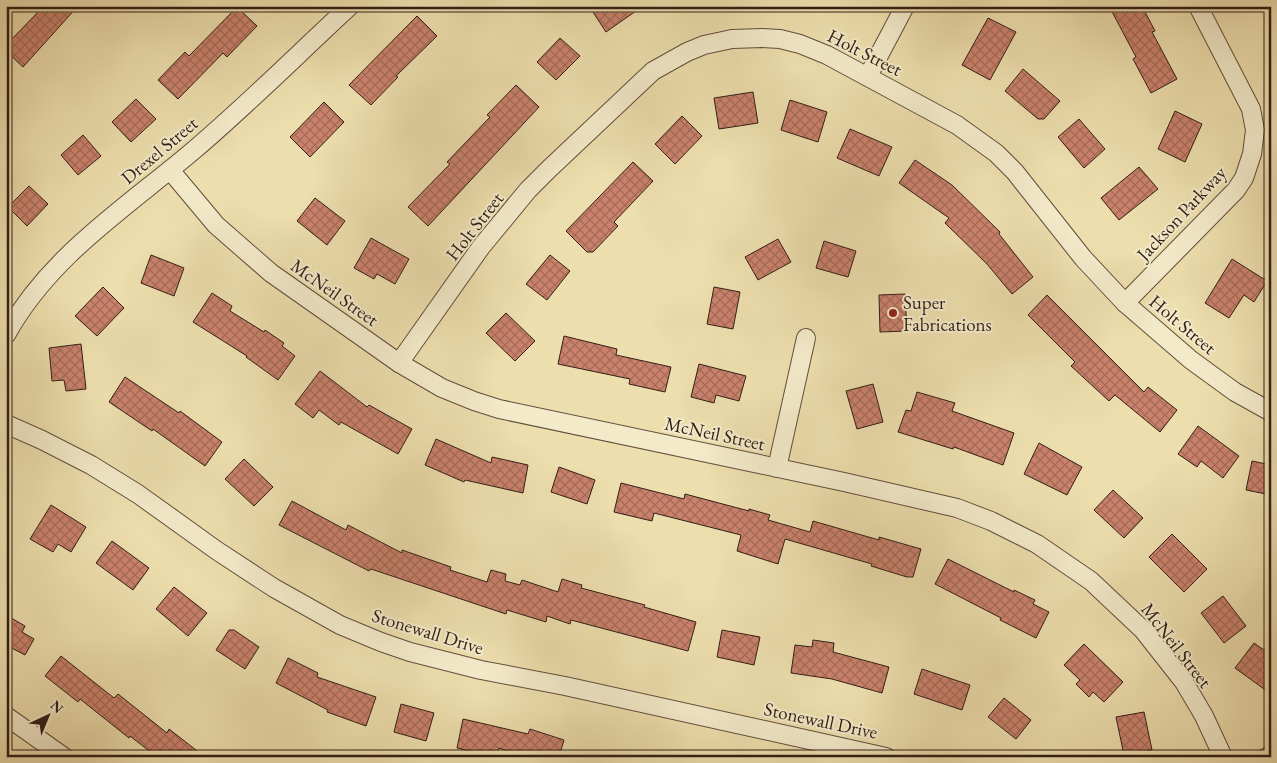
<svg xmlns="http://www.w3.org/2000/svg" width="1277" height="763" font-family="'EB Garamond',serif">
	<defs>
		<pattern id="building-cross-hatch" width="8" height="8" patternUnits="userSpaceOnUse" patternTransform="scale(1.25)"><rect width="8" height="8" fill="#ca826c"/><path d="M0 0l8 8M0 8l8-8" fill="none" stroke="#a56a58"/></pattern>
	</defs>
	<rect width="100%" height="100%" fill="#eddead"/>
	<filter id="stains"><feTurbulence type="fractalNoise" baseFrequency=".004" numOctaves="4"/><feColorMatrix values="0 0 0 0 .2 0 0 0 0 .09 0 0 0 0 .02 0 0 0 .5 -.17"/></filter>
	<radialGradient id="worn" r=".72"><stop offset=".6" stop-color="#630" stop-opacity="0"/><stop offset="1" stop-color="#630" stop-opacity=".3"/></radialGradient>
	<g fill="url(#building-cross-hatch)" stroke="#321e16">
		<path d="M44 6H78L23 67 6 51V45Z"/>
		<path d="M589 6H643L606 32Z"/>
		<path d="M1109 6H1142L1155 31 1152 32 1177 79 1151 93 1133 59 1136 57Z"/>
		<path d="M237 7 257 26 227 57 223 53 178 99 158 80 185 52 189 56Z"/>
		<path d="M417 16 437 36 396 76 398 77 371 105 349 85Z"/>
		<path d="M988 18 1016 32 990 80 962 65Z"/>
		<path d="M560 38 580 56 556 80 537 62Z"/>
		<path d="M1023 69 1060 101 1044 119H1038L1005 91Z"/>
		<path d="M516 85 539 107 428 226 408 207 450 164 447 162 490 117 487 115Z"/>
		<path d="M753 92 758 123 719 129 714 98Z"/>
		<path d="M136 99 156 119 131 142 112 122Z"/>
		<path d="M790 100 827 112 818 142 781 130Z"/>
		<path d="M324 102 344 122 310 157 290 137Z"/>
		<path d="M1175 111 1202 124 1185 162 1158 149Z"/>
		<path d="M682 116 702 136 675 164 655 144Z"/>
		<path d="M1079 119 1105 149 1084 168 1058 137Z"/>
		<path d="M850 129 892 147 879 176 837 158Z"/>
		<path d="M83 135 101 156 78 175 61 155Z"/>
		<path d="M915 160 952 185 1000 232 999 234 1033 277 1012 294 987 264 945 223 949 218 899 183Z"/>
		<path d="M633 162 653 181 614 222 618 226 593 252H587L566 231Z"/>
		<path d="M1139 167 1158 189 1119 220 1101 198Z"/>
		<path d="M29 186 48 204 27 226 8 207Z"/>
		<path d="M315 198 345 221 327 245 297 221Z"/>
		<path d="M371 238 409 259 395 284 377 274 374 279 354 268Z"/>
		<path d="M778 239 791 262 758 280 745 257Z"/>
		<path d="M824 241 856 251 848 277 816 268Z"/>
		<path d="M151 255 184 268 174 296 141 283Z"/>
		<path d="M550 255 570 271 547 300 526 284Z"/>
		<path d="M1232 259 1267 281 1254 302 1244 295 1229 318 1205 303Z"/>
		<path d="M103 287 124 308 97 336 75 316Z"/>
		<path d="M714 287 740 292 733 329 707 324Z"/>
		<path d="M212 293 232 306 230 311 264 332 265 330 284 343 282 346 295 356 278 380 246 357 247 356 193 322Z"/>
		<path d="M905 294 907 331 880 332 879 295Z"/>
		<path d="M1047 295 1144 392 1148 387 1177 410 1160 432 1115 395 1109 401 1071 366 1075 362 1028 315Z"/>
		<path d="M506 313 535 341 515 361 486 333Z"/>
		<path d="M564 336 617 349 616 355 671 367 665 392 629 384 630 379 558 364Z"/>
		<path d="M81 344 86 389 66 391 64 380 52 381 49 348Z"/>
		<path d="M699 364 746 376 739 401 716 395 714 403 691 397Z"/>
		<path d="M320 371 367 407 369 405 412 429 398 454 341 422 339 425 319 410 313 418 295 404Z"/>
		<path d="M125 377 179 413 180 411 222 442 205 466 153 429 152 431 109 402Z"/>
		<path d="M873 384 883 422 857 429 846 391Z"/>
		<path d="M917 392 955 403 952 411 1014 433 1003 465 954 447 953 449 898 432 906 410 911 411Z"/>
		<path d="M1198 426 1239 456 1223 478 1201 461 1197 467 1178 454Z"/>
		<path d="M436 439 491 463 492 457 528 465 523 493 465 480 464 482 425 465Z"/>
		<path d="M1039 443 1082 467 1067 495 1024 474Z"/>
		<path d="M244 459 273 487 254 506 225 479Z"/>
		<path d="M1252 461 1271 465V495L1246 490Z"/>
		<path d="M559 467 595 480 587 504 551 492Z"/>
		<path d="M621 483 684 499 685 494 749 511V509L770 515 768 520 810 532 813 521 879 540V537L921 549 913 577H907L871 566 872 564 785 539 778 564 737 551 741 535 654 513 652 521 614 512Z"/>
		<path d="M1113 490 1143 518 1124 538 1094 510Z"/>
		<path d="M292 501 346 530 348 525 402 553V550L451 567 450 570 487 582 491 570 506 574 505 581 520 585 522 580 558 592 562 579 582 585 581 588 645 605 644 607 696 622 688 651 571 620 570 624 547 616 546 622 507 610 506 614 371 569 369 571 279 525Z"/>
		<path d="M51 505 86 527 71 552 58 544 53 552 30 539Z"/>
		<path d="M1172 534 1207 569 1184 592 1149 557Z"/>
		<path d="M112 541 149 568 133 590 96 563Z"/>
		<path d="M948 559 1014 592V590L1035 600 1033 604 1049 612 1036 638 1000 620 1001 618 935 584Z"/>
		<path d="M174 587 207 613 188 636 156 609Z"/>
		<path d="M1223 596 1246 626 1224 643 1201 613Z"/>
		<path d="M6 615 25 626 22 632 34 639 25 655 6 645Z"/>
		<path d="M229 630H234L259 647 245 669 216 650Z"/>
		<path d="M722 630 760 637 754 665 717 657Z"/>
		<path d="M813 640 834 643 833 652 889 667 882 693 832 679 791 673 795 645 812 647Z"/>
		<path d="M1254 643 1271 655V694L1235 668Z"/>
		<path d="M1084 644 1123 682 1104 702 1093 692 1089 697 1076 684 1080 680 1064 665Z"/>
		<path d="M61 656 114 698 118 694 167 733 169 729 205 757H157L130 736 129 738 80 699 78 702 45 676Z"/>
		<path d="M288 658 318 673 317 677 376 697 366 726 327 712 328 710 276 683Z"/>
		<path d="M922 669 970 685 962 710 914 694Z"/>
		<path d="M1004 698 1031 720 1016 739 988 717Z"/>
		<path d="M401 704 434 713 426 741 394 732Z"/>
		<path d="M1144 712 1152 750 1124 755 1116 717Z"/>
		<path d="M463 719 528 734 530 729 564 740 559 757H525L499 748 496 757 457 748Z"/>
	</g>
	<g fill="none" stroke-linecap="round" stroke-linejoin="round">
		<g stroke="#614e3c" stroke-width="20">
			<g id="street">
				<path d="M868 76 905 6"/>
				<path d="M170 170 216 225 271 273 399 363 442 388 474 401 499 409 844 482 957 508 991 521 1037 544 1091 581 1143 630 1184 682 1204 716 1223 757"/>
				<path d="M1125 303 1236 190 1244 178 1252 154 1255 130 1251 109 1198 6"/>
				<path d="M6 335C49 256 127 207 194 150 248 104 298 54 350 6"/>
				<path d="M399 363 481 247 528 190 549 169 653 71 687 52 704 45 732 39 762 38 780 39 800 44 827 55 957 125 996 153 1015 172 1083 258 1125 303 1191 360 1235 392 1271 412"/>
				<path d="M6 424 42 440 91 465 138 494 216 550 274 588 340 625 381 642 410 652 481 670 565 686 886 757"/>
				<path d="M777 468 806 338"/>
				<path d="M6 716 64 757"/>
				<path d="M1267 757 1271 755"/>
			</g>
		</g>
		<use href="#street" stroke="#f3eaca" stroke-width="18"/>
	</g>
	<circle fill="#8f2418" stroke="#f3eaca" stroke-width="2" cx="893" cy="313" r="5"/>
	<g text-anchor="middle" stroke-width="4" stroke-linejoin="round" paint-order="stroke">
		<g font-size="19" fill="#321e16" stroke="#f3eaca">
			<text transform="translate(865 52) rotate(27)" y="7">Holt Street</text>
			<text transform="translate(159 150) rotate(-40)" y="7">Drexel Street</text>
			<text transform="translate(1181 213) rotate(-47)" y="7">Jackson Parkway</text>
			<text transform="translate(474 226) rotate(-52)" y="7">Holt Street</text>
			<text transform="translate(335 292) rotate(35)" y="7">McNeil Street</text>
			<text transform="translate(1183 324) rotate(40)" y="7">Holt Street</text>
			<text transform="translate(715 433) rotate(12)" y="7">McNeil Street</text>
			<text transform="translate(428 631) rotate(17)" y="7">Stonewall Drive</text>
			<text transform="translate(1177 645) rotate(52)" y="7">McNeil Street</text>
			<text transform="translate(821 720) rotate(12)" y="7">Stonewall Drive</text>
		</g>
		<g font-size="19" fill="#321e16" stroke="#f3eaca" text-anchor="start">
			<text x="903" y="309">Super<tspan x="903" dy="22">Fabrications</tspan></text>
		</g>
	</g>
	<rect width="1277" height="763" fill="none" stroke="#eddead" stroke-width="25"/>
	<rect x="8" y="8" width="1262" height="748" fill="none" stroke="#321e16" stroke-width="2.5"/>
	<rect x="12" y="12" width="1252" height="738" fill="none" stroke="#321e16"/>
	<g transform="translate(48 716) rotate(44)" stroke="#f3eaca" stroke-width="4" paint-order="stroke">
	<path d="M0-4L9 19L0 12L-9 19Z" fill="#321e16"/>
	<text y="-8" font-size="14" font-weight="bold" text-anchor="middle" fill="#321e16">N</text>
	</g>
	<rect width="100%" height="100%" filter="url(#stains)"/>
	<rect width="100%" height="100%" fill="url(#worn)"/>
</svg>
